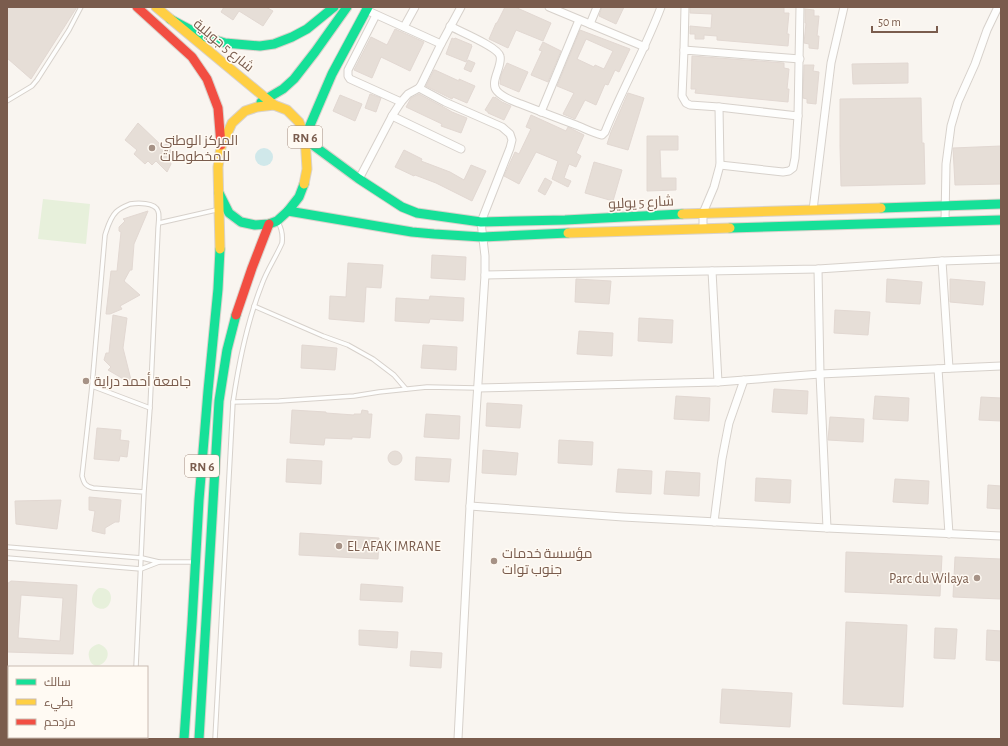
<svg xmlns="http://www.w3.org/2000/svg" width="1008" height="746" font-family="'Alegreya Sans',Cairo,sans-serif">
	<rect width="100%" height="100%" fill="#f9f5f0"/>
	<g fill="#e7f0db">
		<path d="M43 199 90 204 86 244 38 239Z"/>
		<path d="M99 588C118 586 112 614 98 608 88 604 92 592 99 588Z"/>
		<path d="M99 644C122 653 93 679 89 657 87 650 93 645 99 644Z"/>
	</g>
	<circle fill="#d0e8ea" cx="264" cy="157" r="9"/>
	<g fill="#e6ded7" stroke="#e2d8d2" fill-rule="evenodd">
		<path d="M7 7H77L31 79 7 58Z"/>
		<path d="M224 7H266L273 11 263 26 239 11 233 20 221 12Z"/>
		<path d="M505 7H515L551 23 543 41 516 30 508 48 489 39 496 23H497Z"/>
		<path d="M602 7H624L616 24 599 16Z"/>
		<path d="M690 7H784V13H789L787 34H789L788 46 717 40V36L704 35V39H695V34H690V26L711 28 712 14 690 13Z"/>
		<path d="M805 9 814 10V16H819L817 36H819L818 49 809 48V44L804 43 806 23H805Z"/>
		<path d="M395 29 424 42 410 71 381 57 372 78 354 70 371 37 387 45Z"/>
		<path d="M580 30 630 49 619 72 615 70 608 85 605 84 596 105 585 100 575 119 563 114 574 93 557 86ZM586 39 613 51 604 69 595 65 594 67 577 59Z"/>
		<path d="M452 38 454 39 455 38 472 45 471 46H472L466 62 446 54Z"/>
		<path d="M543 42 561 51 548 82 531 75 542 51 539 50Z"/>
		<path d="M692 56 784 63V68L789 69 787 89H789L788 102 695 93 696 89H691Z"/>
		<path d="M468 60 475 63 471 72 464 69Z"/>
		<path d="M507 63 528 72 519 92 500 84 501 75Z"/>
		<path d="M908 63V83L853 84 852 64Z"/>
		<path d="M804 65H814L813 71 819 72 816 104 807 103V99L803 98Z"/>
		<path d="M434 70H435L459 81V79L475 86 467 103 453 97 452 99 426 86Z"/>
		<path d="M628 93 644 98 628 150 607 144 611 132Z"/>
		<path d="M370 94 381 98 376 112 365 108Z"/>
		<path d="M419 94 447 109 452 112 467 118 461 133 441 126 442 124 406 107 411 98Z"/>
		<path d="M340 95 362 104 355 121 333 111Z"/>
		<path d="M493 97 495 98V97L502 102 511 106 504 120 488 113V112L485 110Z"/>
		<path d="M921 98 922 143H924L925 184 841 186 840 145V99Z"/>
		<path d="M531 115 566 131 568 127 584 135 576 153 581 156 576 167 569 164 564 178 571 181 568 187 552 179 558 161 536 152 519 184 504 176 515 152 519 154 531 129 526 127Z"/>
		<path d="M138 123 162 146 170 143V150L172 151 170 156 172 158 170 161 171 164 167 172 156 161 152 165 148 161 145 164 134 154 137 150 125 140Z"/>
		<path d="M647 136H678V150H660L661 178H676V190L647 191Z"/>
		<path d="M1001 146V184L955 185 953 148Z"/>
		<path d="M404 150 422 159 421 161 450 172 464 180 471 165 486 171 472 201 436 183 415 175 414 176 395 167Z"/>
		<path d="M594 162 622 170 613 201 585 193Z"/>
		<path d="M545 178 552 182 545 195 538 191Z"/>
		<path d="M148 211 134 244 132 270H130L124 281 140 295 120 306 122 309 110 314H106L111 271H117L121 232 119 231V227L125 221 123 219Z"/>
		<path d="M432 255 466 257 465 280 431 278Z"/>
		<path d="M348 263 383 265 381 288 366 287 364 322 329 319 330 296 346 297Z"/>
		<path d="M576 279 611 281 609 304 575 302Z"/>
		<path d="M887 279 922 282 920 304 886 302Z"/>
		<path d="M950 279 985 282 983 305 950 302Z"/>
		<path d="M430 296 464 298 463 321 430 319 429 323 395 321 396 298 429 300Z"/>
		<path d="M835 310 870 312 868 335 834 333Z"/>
		<path d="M113 315 127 318 123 348 132 384 108 370 111 367 104 360 106 353H109Z"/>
		<path d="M639 318 673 320 672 343 638 341Z"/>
		<path d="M579 331 613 333 612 356 577 354Z"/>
		<path d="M302 345 337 348 335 370 301 368Z"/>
		<path d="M423 345 457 347 456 370 421 368Z"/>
		<path d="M774 389 808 391 807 414 772 412Z"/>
		<path d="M676 396 710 398 709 421 674 419Z"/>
		<path d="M875 396 909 398 908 421 873 419Z"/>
		<path d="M981 397 1001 398V421L979 420Z"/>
		<path d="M487 403 522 405 520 428 486 426Z"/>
		<path d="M292 410 326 412V413L354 415V414H361L362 410 368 411V414H372L370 438 352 437V439L325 438 324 445 290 443Z"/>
		<path d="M426 414 460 416 459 439 424 437Z"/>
		<path d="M830 417 864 419 863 442 828 440Z"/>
		<path d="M97 428 121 430 120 440 129 441 127 457 120 456 119 461 94 459Z"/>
		<path d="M559 440 593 442 592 465 558 463Z"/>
		<path d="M483 450 518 453 516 475 482 473Z"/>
		<circle cx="395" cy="458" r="7"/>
		<path d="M416 457 451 459 449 482 415 480Z"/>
		<path d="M287 459 322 461 321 484 286 482Z"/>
		<path d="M618 469 652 471 651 494 616 492Z"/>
		<path d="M666 471 700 473 699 496 664 494Z"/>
		<path d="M756 478 791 480 790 503 755 501Z"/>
		<path d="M895 479 929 481 928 504 893 502Z"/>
		<path d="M988 485 1001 486V509L987 508Z"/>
		<path d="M89 497 121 500 119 522H115L105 528V534L92 531 95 511 89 510Z"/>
		<path d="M61 500 57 529 16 524 15 501Z"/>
		<path d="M300 533 379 538 378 559 299 555Z"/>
		<path d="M846 552 942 556 940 596 845 592Z"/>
		<path d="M955 557 1001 559V599L953 597Z"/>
		<path d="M11 581 77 585 73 654 7 652V584ZM21 595 63 598 60 641 18 638Z"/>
		<path d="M361 584 403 587 402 602 360 600Z"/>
		<path d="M846 622 907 625 903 707 843 704Z"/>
		<path d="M935 628 957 629 955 659 934 658Z"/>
		<path d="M359 630 398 632 397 648 359 645Z"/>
		<path d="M987 630 1001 631V661L986 660Z"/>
		<path d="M411 651 442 653 441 668 410 666Z"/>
		<path d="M722 689 792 693 790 727 720 723Z"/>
	</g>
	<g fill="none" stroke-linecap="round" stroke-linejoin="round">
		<g stroke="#d7d1cb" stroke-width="5.5">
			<g id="lane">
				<path d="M7 101 32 86 37 80 69 30 81 7"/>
				<path d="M159 223 216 210"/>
				<path d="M254 306 323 336 348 345 373 359 394 375 406 389"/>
				<path d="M92 386 150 408"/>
				<path d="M233 402 279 401 354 396 379 392 427 387 477 388"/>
				<path d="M7 547 142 558 159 562 141 569 7 558"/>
				<path d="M159 562H194"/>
				<path d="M136 667 144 492 150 408 158 230C158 225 160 215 158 211 155 202 137 203 130 204 125 206 120 208 116 212 110 218 108 226 105 235L92 386 82 476C84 483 85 486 93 488L144 492"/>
				<path d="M7 675H9"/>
				<path d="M133 739V737"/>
				<path d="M215 739 233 402C239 361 247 322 262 284 267 270 276 257 282 243 283 235 282 229 278 222"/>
			</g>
		</g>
		<g stroke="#d7d1cb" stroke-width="9">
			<g id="street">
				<path d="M549 7 645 47"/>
				<path d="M366 10 441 44"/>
				<path d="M376 15 348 70V76L350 79 401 102"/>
				<path d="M590 24 597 7"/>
				<path d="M450 26C459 31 498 47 500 56 503 66 489 82 497 91 503 98 513 101 521 104 539 111 557 118 576 125 584 128 593 133 602 135L605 132C622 89 645 50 661 7"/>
				<path d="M404 27 415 7"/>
				<path d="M684 50 685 7"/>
				<path d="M419 88 445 102 502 127 510 134 512 140 510 148 481 222 485 256V275L470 506 458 739"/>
				<path d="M541 112 579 20"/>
				<path d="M392 116 461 149"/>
				<path d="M798 116 719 107 690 105 686 103 682 96 684 50 800 59"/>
				<path d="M720 165 783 172 789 171 793 168 795 158 798 116 800 7"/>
				<path d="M359 179 392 116 401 102 408 94 419 88 421 85 441 44 461 7"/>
				<path d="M813 210 831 63 844 7"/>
				<path d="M945 221 946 164 951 126 958 102 975 64 987 30 998 7"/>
				<path d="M703 229V213L714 187 720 165 719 107"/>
				<path d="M942 261 949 368"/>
				<path d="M818 269 820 374 827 528"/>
				<path d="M712 271 718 382"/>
				<path d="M485 275 818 269 942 261 1001 259"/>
				<path d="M938 369 949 534"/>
				<path d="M478 388 718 382 820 374 1001 366"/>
				<path d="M470 506 623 517 827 528 1001 536"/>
				<path d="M714 522 722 459 729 423 744 380"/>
			</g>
		</g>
		<g stroke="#d9d2cb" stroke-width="11">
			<g id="fast">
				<path d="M170 19 202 36 225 43 260 46 274 44 292 37 307 29 334 7"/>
				<path d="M261 102 283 89 294 79 315 52 347 7"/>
				<path d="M305 137 332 74 368 7"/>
				<path d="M306 140 359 179 402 207 417 213 481 222 565 220 682 214"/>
				<path d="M219 193 229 213 241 222 255 225 269 224 277 221 288 211 299 197 304 184"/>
				<path d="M881 208 1001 204"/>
				<path d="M288 211 412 232 434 234 482 237 568 233"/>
				<path d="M730 228 1001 220"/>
				<path d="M184 739 192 623 199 500 208 391 218 289 220 249"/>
				<path d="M199 739 219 401 227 350 236 315"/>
			</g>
		</g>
		<g stroke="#d9d2cb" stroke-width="11">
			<g id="slow">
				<path d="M156 7 274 105"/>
				<path d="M682 214 881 208"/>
				<path d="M568 233 730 228"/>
				<path d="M220 249 218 167 221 147 232 123 245 111 257 107 274 105 287 110 299 122 305 137 307 169 304 184"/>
			</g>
		</g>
		<g stroke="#d9d2cb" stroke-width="11">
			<g id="jam">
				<path d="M137 7 192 57 207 79 218 108 221 145"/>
				<path d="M236 315 252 268 269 224"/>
			</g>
		</g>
		<use href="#lane" stroke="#fefefd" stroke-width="3.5"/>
		<use href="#street" stroke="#fefefd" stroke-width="7"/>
		<use href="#fast" stroke="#16e098" stroke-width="9"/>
		<use href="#slow" stroke="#ffcf43" stroke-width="9"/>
		<use href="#jam" stroke="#f24e42" stroke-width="9"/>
	</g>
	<g fill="#a69286" stroke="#fffaf3" stroke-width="1.5">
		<circle cx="152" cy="148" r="4"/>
		<circle cx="86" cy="381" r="4"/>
		<circle cx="339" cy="546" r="4"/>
		<circle cx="494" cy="561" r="4"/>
		<circle cx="977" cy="578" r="4"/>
	</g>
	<g text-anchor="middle" stroke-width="3" stroke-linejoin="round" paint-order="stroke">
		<g fill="#fffaf3" stroke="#a28b7f" stroke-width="1">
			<rect x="288" y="126" width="34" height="22" rx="3"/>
			<rect x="185" y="455" width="34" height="22" rx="3"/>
		</g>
		<g font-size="13" font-weight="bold" fill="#7a5c4d">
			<text x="305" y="142">RN 6</text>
			<text x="202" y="471">RN 6</text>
		</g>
		<g font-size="14" fill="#7a5c4d" stroke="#fffaf3">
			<text transform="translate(224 45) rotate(40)" y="5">شارع 5 جويلية</text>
			<text transform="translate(641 202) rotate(-3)" y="5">شارع 5 يوليو</text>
		</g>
		<g font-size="14" fill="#7a5c4d" stroke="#fffaf3" text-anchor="start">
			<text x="160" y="145">المركز الوطني<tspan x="160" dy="16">للمخطوطات</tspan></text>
			<text x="94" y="386">جامعة أحمد دراية</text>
			<text x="347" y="551">EL AFAK IMRANE</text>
			<text x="502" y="558">مؤسسة خدمات<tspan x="502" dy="16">جنوب توات</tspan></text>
			<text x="969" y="583" text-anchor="end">Parc du Wilaya</text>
		</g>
	</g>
	<rect width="1008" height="746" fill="none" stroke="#7a5c4d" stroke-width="16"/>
	<rect x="8" y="666" width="140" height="72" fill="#fffaf3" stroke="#cabbb1"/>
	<rect x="16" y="679" width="20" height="6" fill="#16e098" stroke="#cabbb1"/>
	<text x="44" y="686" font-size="12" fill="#7a5c4d">سالك</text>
	<rect x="16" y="699" width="20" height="6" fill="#ffcf43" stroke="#cabbb1"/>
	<text x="44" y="706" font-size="12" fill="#7a5c4d">بطيء</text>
	<rect x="16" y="719" width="20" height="6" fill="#f24e42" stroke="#cabbb1"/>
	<text x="44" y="726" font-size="12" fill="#7a5c4d">مزدحم</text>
	<path d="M872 26v6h65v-6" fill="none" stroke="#7a5c4d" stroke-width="2"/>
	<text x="878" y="26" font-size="12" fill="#7a5c4d" stroke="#fffaf3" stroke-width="3" paint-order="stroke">50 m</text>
</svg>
